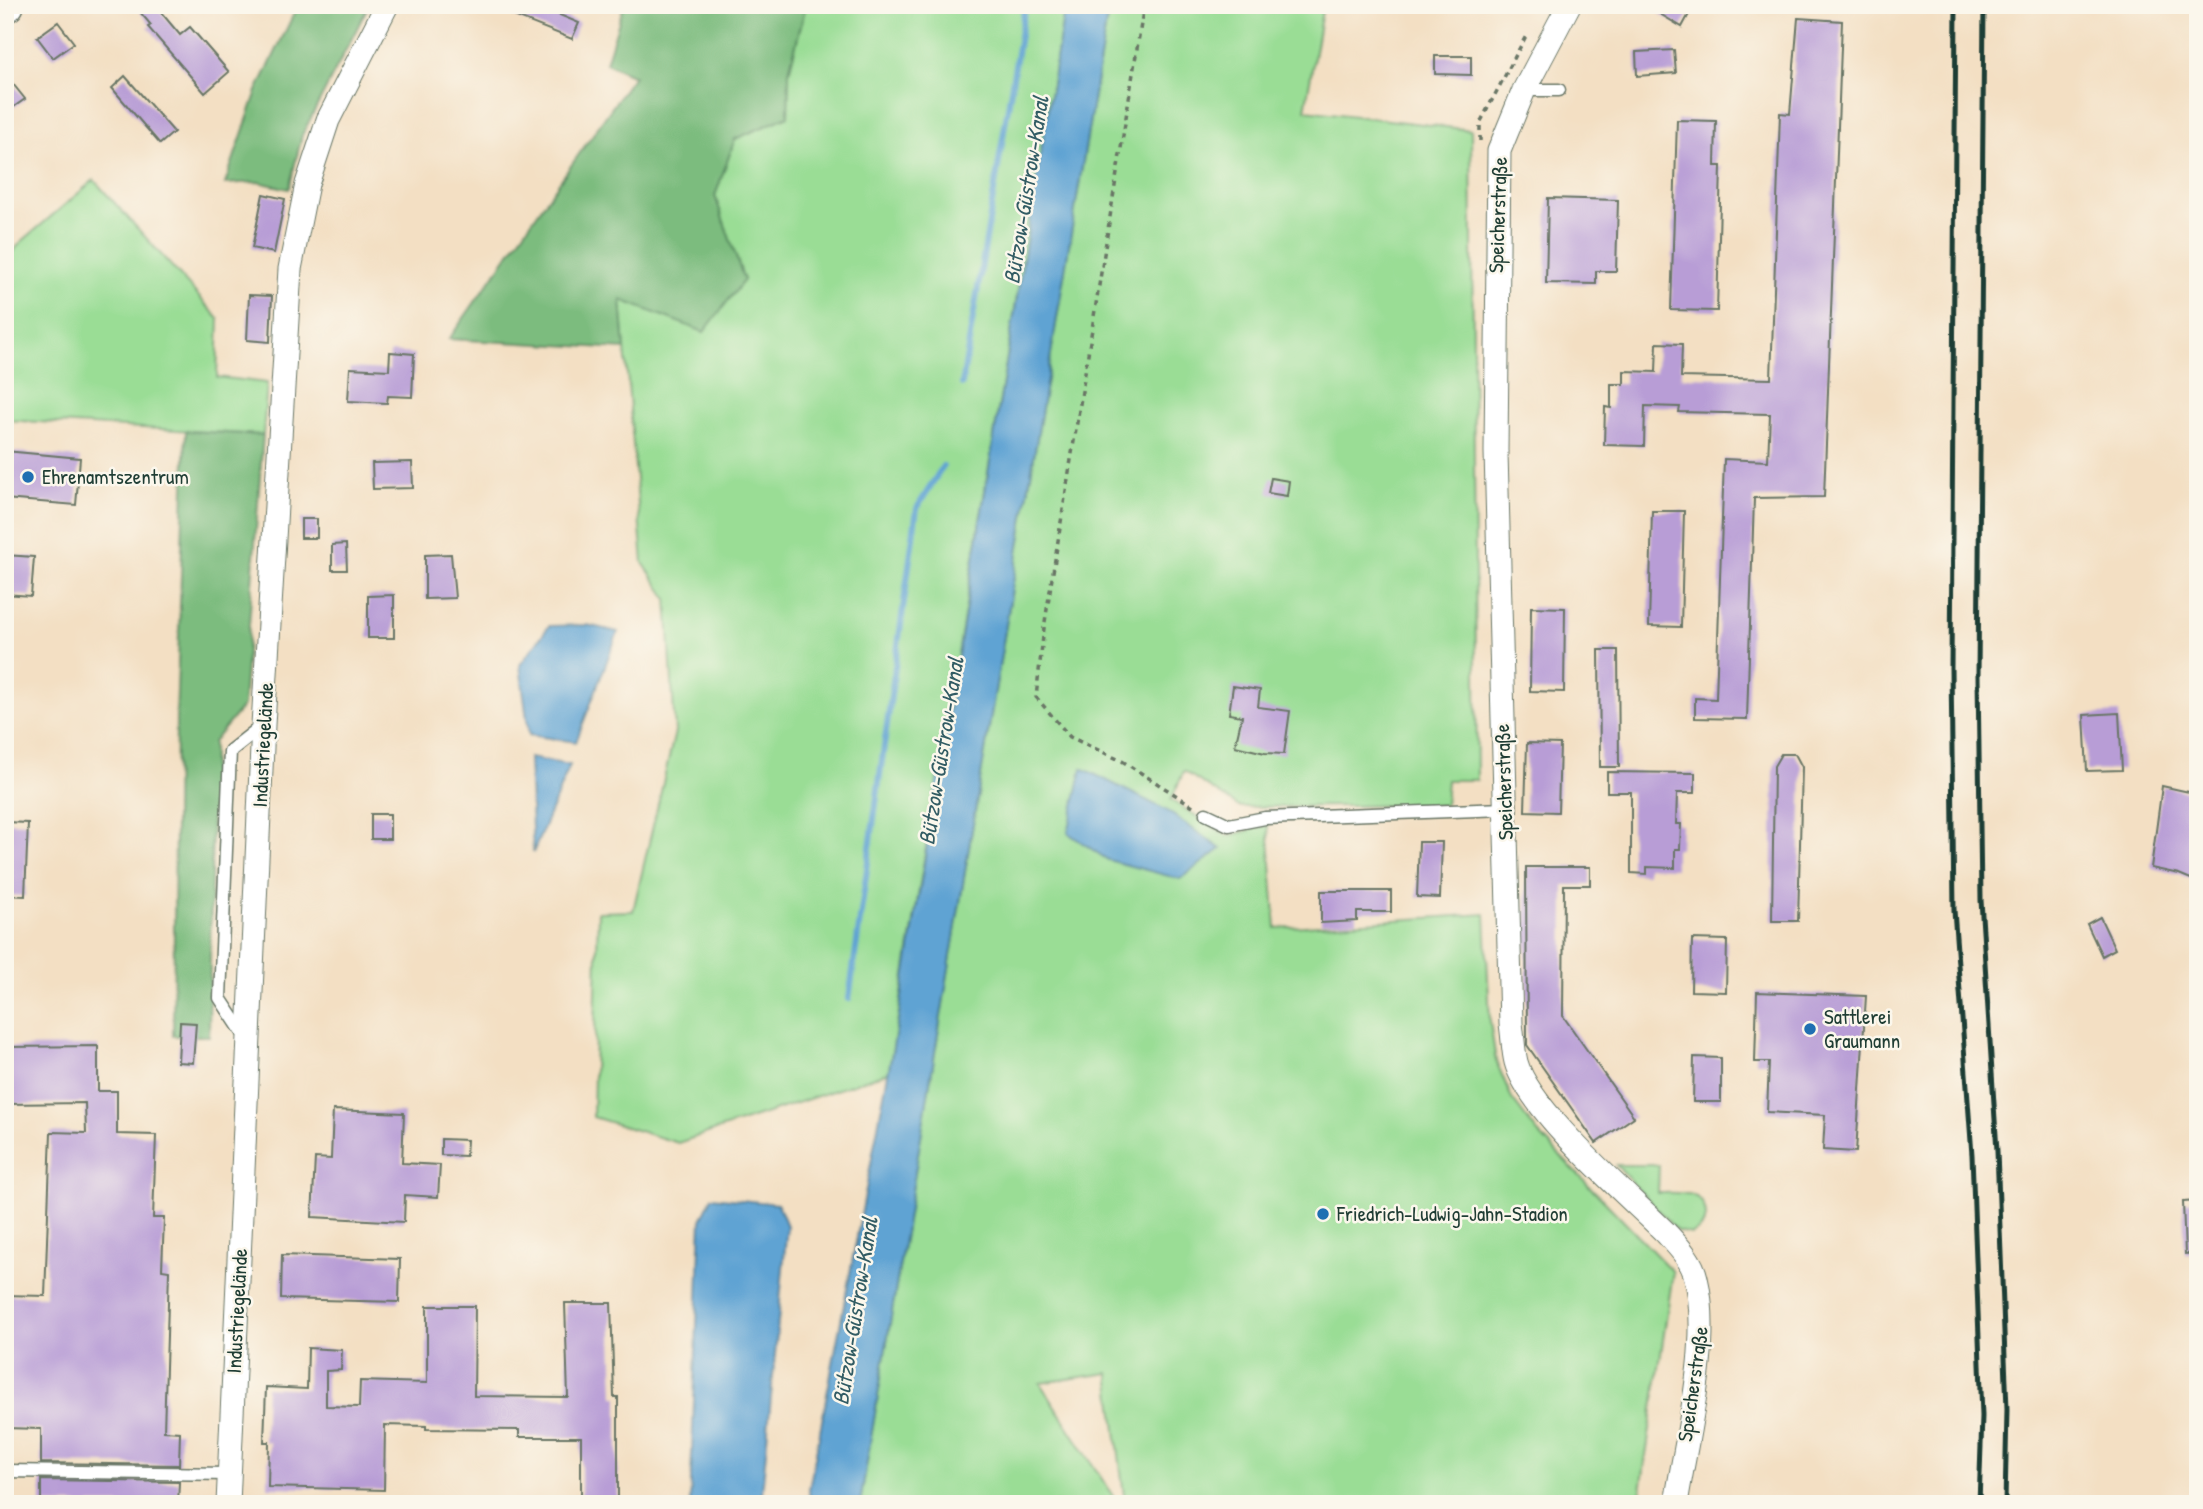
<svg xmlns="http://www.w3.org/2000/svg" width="2203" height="1509" font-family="'Patrick Hand',sans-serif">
	<rect width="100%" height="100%" fill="#fbf7ec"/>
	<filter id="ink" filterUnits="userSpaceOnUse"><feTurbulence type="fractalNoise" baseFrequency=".0143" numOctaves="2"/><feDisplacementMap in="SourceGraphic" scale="14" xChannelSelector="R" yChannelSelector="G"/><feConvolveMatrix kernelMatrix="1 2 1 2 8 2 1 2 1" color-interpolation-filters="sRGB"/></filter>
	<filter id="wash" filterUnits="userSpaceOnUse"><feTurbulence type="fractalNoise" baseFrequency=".00686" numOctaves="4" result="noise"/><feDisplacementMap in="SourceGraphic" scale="28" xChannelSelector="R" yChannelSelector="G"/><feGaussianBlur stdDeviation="1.57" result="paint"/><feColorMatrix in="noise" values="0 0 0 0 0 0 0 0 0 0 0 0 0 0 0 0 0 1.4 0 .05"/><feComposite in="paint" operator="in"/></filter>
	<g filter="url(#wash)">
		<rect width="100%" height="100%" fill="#f3dfc3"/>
		<g fill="#9add95" stroke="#5c8d64" stroke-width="2">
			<path d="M806 5H1065L889 1072 678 1143 593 1117 598 912 633 911 675 732 667 598 643 563 621 300 744 280 715 196 735 139 788 116 789 72Z"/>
			<path d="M1109 5H1323L1305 110 1471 130 1477 780H1447L1445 805 1239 807 1184 771 1171 800 1228 836 1268 825 1276 928 1485 914 1490 1022 1496 1061 1512 1099 1538 1133 1673 1272 1639 1504H1125L1109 1373 1040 1383 1118 1504H860Z"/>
			<path d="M94 180 219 319 217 377 267 383 263 435 5 420V263L20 243Z"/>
			<path d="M1616 1165H1659L1658 1193C1680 1193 1706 1189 1706 1218L1701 1228 1692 1234 1677 1231Z"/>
		</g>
		<g fill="#7bbc7e" stroke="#4d7c59" stroke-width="2">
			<path d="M298 5H369L302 135 289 189 258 182 225 184 257 91Z"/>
			<path d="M624 5H806L789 72 788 116 735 139 715 196 744 280 704 332 621 300 625 349 449 339 634 76 606 63Z"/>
			<path d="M186 431 263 435 243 706 213 742 209 1036H173L176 719Z"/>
		</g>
		<g fill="#5ea3d3" stroke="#3e7084" stroke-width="2">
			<path d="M1065 5H1109L860 1504H810L809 1489 898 1021Z"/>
			<path d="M587 625 618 632 576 742 529 735 520 665 549 626Z"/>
			<path d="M529 758 570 765 533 853Z"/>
			<path d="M1082 768 1166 810 1221 849 1180 879 1108 860 1068 833Z"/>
			<path d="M712 1197 778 1204 787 1226 761 1504H690L701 1220Z"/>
		</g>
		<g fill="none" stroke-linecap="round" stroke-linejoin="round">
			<g stroke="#5ea3d3" stroke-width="6">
				<path d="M962 384 1025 5"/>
				<path d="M849 999 917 508 943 466"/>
			</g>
		</g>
		<g id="blocks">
			<g fill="#b89dd6">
				<path d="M134 5H155L180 35 190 27 229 72 205 93 148 27 151 25Z"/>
				<path d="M486 5H536L579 23 572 39Z"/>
				<path d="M1645 5H1694L1682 27Z"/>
				<path d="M1798 18 1842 21 1824 497 1754 498 1747 719 1695 718V698L1716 699 1724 459 1768 461 1770 414 1679 412 1680 407 1645 406 1644 446 1604 445 1605 407 1611 408V384H1624V371L1656 372 1657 343 1682 344 1681 377 1771 379 1780 113 1790 114Z"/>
				<path d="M58 22 74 43 53 58 37 37Z"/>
				<path d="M1674 50 1676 73 1637 76 1636 52Z"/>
				<path d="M1435 56H1471V75L1435 74Z"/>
				<path d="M5 74 25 99 5 113Z"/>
				<path d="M125 76 174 132 160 144 112 88Z"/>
				<path d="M1677 120 1716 121 1715 166H1721L1717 311 1671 310Z"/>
				<path d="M263 194 285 199 274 253 252 248Z"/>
				<path d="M1548 198 1618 200 1616 271H1596V284L1546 283Z"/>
				<path d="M249 295 272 296 270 342 247 340Z"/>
				<path d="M390 352 414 354 412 397 388 396 387 403 348 401 350 368 389 370Z"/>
				<path d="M5 451 80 458 76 505 5 499Z"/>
				<path d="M412 462 413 488 373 489 372 463Z"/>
				<path d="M1271 478 1289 481 1287 496 1268 493Z"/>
				<path d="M1652 511H1684L1681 627 1649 626Z"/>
				<rect x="301" y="519" width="16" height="19"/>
				<path d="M346 544 347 570H332V545Z"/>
				<path d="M451 554 455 598 425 599V555Z"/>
				<path d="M5 555 34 557 31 596 5 594Z"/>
				<path d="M394 595V638H368V596Z"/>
				<path d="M1531 607 1565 608 1564 692 1530 691Z"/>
				<path d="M1599 650H1618L1619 767H1600Z"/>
				<path d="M1233 686 1260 690 1258 707 1290 711 1284 754 1265 753 1235 746 1242 716 1229 714Z"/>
				<path d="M2119 713 2122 770 2087 771 2084 715Z"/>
				<path d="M1527 743 1560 744 1558 812 1525 811Z"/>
				<path d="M1781 754H1795L1802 767 1798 921H1772L1774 766Z"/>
				<path d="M1607 772 1695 773V793H1677L1676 824H1681L1680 849H1675V868L1647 867V874L1631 873V792H1607Z"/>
				<path d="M2162 786 2198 794V882L2179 874 2151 868Z"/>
				<rect x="371" y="814" width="19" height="25"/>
				<path d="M5 822 28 823 25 896 5 895Z"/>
				<path d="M1419 842H1442L1440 898 1417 897Z"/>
				<path d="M1526 867H1590V885H1564L1563 1016 1634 1117 1596 1143 1527 1045Z"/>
				<path d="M1321 891H1391V912H1357V921L1321 923Z"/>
				<path d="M2100 917 2115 949 2102 956 2087 924Z"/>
				<path d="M1692 939 1727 940 1726 992 1691 991Z"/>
				<path d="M1757 992 1866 996 1856 1152 1823 1150 1825 1115 1767 1112 1769 1062H1755Z"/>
				<path d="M180 1022 196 1023 193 1063 178 1062Z"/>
				<path d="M98 1046V1091H117V1134L156 1135 153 1218H164L162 1270 169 1271 164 1431 180 1432 179 1465 41 1463V1429L5 1428V1295L45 1296 51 1132 86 1133 85 1103 5 1104V1047Z"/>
				<path d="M1694 1057 1721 1058V1102H1693Z"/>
				<path d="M333 1110 404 1113 402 1163 440 1165 438 1197 405 1195 404 1222 312 1217 315 1158 331 1159Z"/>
				<path d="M441 1139 467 1140 466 1156 441 1155Z"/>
				<path d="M2198 1201V1253L2185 1254 2183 1202Z"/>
				<path d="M282 1255 400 1259 399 1302 281 1299Z"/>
				<path d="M565 1303H611L614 1397H618V1504H581V1437H519V1430L426 1429V1426L385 1425 384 1490 268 1487 269 1442H264L266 1387 307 1389 308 1348 342 1350 341 1370 326 1371V1406L359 1407 360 1381 427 1383V1306H475L474 1396 568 1397Z"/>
				<path d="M41 1480 179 1482 178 1504H41Z"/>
			</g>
		</g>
	</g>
	<g filter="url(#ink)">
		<use href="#blocks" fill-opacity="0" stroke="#697666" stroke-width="2"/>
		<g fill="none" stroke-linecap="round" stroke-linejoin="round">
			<g stroke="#697666" stroke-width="15">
				<g id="lane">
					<path d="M1524 90H1559"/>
					<path d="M1206 814 1229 825 1265 818 1504 809"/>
					<path d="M247 1039 220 998 230 751 263 725"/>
					<path d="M5 1471 229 1474"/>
				</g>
			</g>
			<g stroke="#697666" stroke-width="25">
				<g id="street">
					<path d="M1569 5 1524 90 1499 151 1496 452 1511 1024C1513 1036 1513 1050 1516 1062 1529 1111 1628 1195 1666 1233 1678 1246 1692 1260 1696 1278 1712 1342 1686 1438 1676 1504"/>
					<path d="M228 1504 263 725 290 269 307 184 328 120 387 5"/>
				</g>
			</g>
			<g stroke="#697666" stroke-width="36">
				<path id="secondary" d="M5 6 7 5"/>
			</g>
			<g stroke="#697666" stroke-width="3.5" stroke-dasharray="5 5" stroke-linecap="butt">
				<path d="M1144 5 1044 628 1036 697 1070 737 1122 761 1193 806"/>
				<path d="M1480 141V123L1527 34"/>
			</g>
			<use href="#lane" stroke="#fff" stroke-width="12"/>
			<use href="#street" stroke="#fff" stroke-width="23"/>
			<use href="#secondary" stroke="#fff" stroke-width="33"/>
			<g stroke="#1f3d34" stroke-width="5">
				<path d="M1956 5 1951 668 1954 910 1972 1155 1982 1416 1979 1504"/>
				<path d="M1984 5 1978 676 1981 900 1997 1151 2007 1409 2005 1504"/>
			</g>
		</g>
	</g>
	<g fill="#1f6fb2" stroke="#fbf7ec" stroke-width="2.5">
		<circle cx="28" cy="477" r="7"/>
		<circle cx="1810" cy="1029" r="7"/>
		<circle cx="1323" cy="1214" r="7"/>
	</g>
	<g text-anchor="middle" stroke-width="5" stroke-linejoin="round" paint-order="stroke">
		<g font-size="21" fill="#1f3d34" stroke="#fbf7ec">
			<text transform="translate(1498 215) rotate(-88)" y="7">Speicherstraße</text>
			<text transform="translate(263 745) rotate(-87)" y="7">Industriegelände</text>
			<text transform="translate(1504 782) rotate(-92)" y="7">Speicherstraße</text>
			<text transform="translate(237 1311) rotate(-87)" y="7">Industriegelände</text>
			<text transform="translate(1693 1384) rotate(-82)" y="7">Speicherstraße</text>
		</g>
		<g font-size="21" fill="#1f3d34" stroke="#fbf7ec" text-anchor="start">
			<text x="42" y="484">Ehrenamtszentrum</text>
			<text x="1824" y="1024">Sattlerei<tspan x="1824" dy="24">Graumann</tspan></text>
			<text x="1337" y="1221">Friedrich-Ludwig-Jahn-Stadion</text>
		</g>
		<g font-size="23" font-style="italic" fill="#325c64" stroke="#fbf7ec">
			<text transform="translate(1026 190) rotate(-81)" y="8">Bützow-Güstrow-Kanal</text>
			<text transform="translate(941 751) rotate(-81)" y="8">Bützow-Güstrow-Kanal</text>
			<text transform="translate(855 1311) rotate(-81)" y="8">Bützow-Güstrow-Kanal</text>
		</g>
	</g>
	<rect width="2203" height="1509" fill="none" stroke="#fbf7ec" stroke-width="28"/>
</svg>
